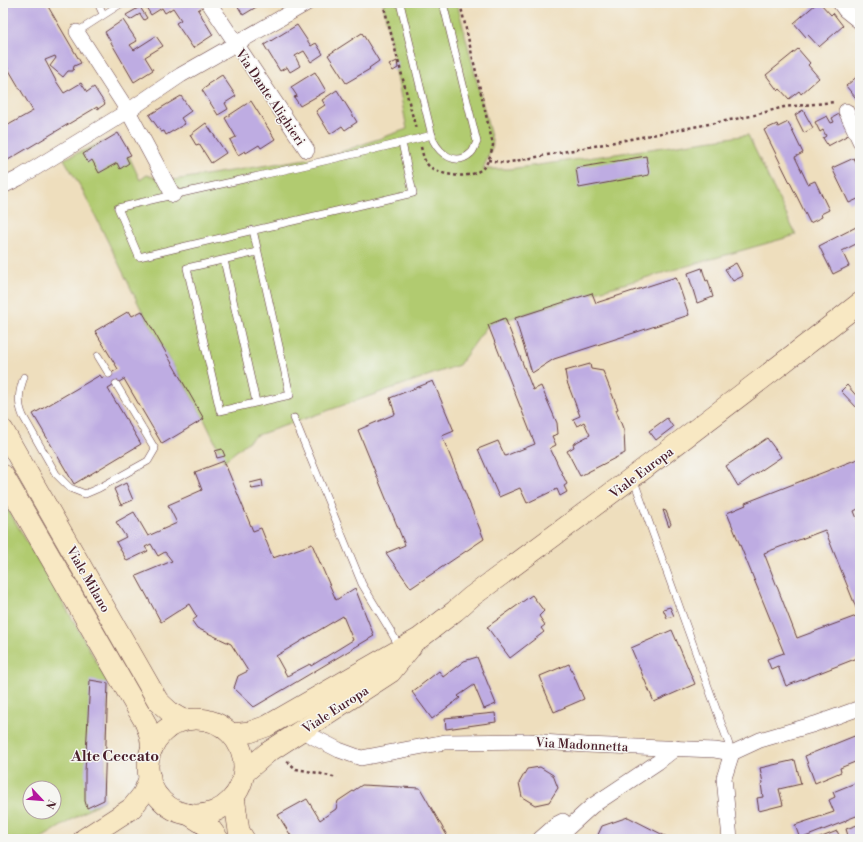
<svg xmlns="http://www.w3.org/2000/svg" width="863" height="842" font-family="'Libre Bodoni',serif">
	<rect width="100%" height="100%" fill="#f6f6f2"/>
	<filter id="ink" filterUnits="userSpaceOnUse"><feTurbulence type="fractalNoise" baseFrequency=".025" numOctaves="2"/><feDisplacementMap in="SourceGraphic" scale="8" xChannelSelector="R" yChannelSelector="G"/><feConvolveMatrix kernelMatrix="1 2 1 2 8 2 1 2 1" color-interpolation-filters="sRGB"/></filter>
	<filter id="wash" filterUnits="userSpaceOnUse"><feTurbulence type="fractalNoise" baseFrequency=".012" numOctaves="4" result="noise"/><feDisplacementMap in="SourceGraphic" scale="16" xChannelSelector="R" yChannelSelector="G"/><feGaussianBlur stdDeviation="0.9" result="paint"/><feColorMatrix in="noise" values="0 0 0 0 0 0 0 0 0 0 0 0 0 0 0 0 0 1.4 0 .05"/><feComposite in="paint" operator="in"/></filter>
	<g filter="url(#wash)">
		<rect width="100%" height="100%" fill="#eedebd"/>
		<g fill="#b1cb70" stroke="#7e754e" fill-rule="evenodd">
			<path d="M383 3H457L493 145 483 169H510L748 135 796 235 592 293 506 320 505 318 488 325 459 365 255 436 224 461 204 419 142 311 83 191 64 159 119 135 140 180 147 175 167 181 332 155 407 129Z"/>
			<path d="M3 501 76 625 108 683 104 800 40 839H3ZM30 788H54V812H30Z"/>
		</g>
		<g id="blocks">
			<g fill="#beace2" fill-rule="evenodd">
				<path d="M3 3H46L81 63 74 66 73 71H68L63 77 50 66 56 58 55 56 45 60 56 81 64 93 81 83 87 92 94 87 105 104 98 109 97 107 3 163V128L33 111 3 60Z"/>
				<path d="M147 3H202L204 6 198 10 213 35 193 48 176 23 181 20 173 8 165 13 162 8 151 15 144 4Z"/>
				<path d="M236 3H263L243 15Z"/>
				<path d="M817 3H820L831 15 833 13 843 26 819 47 808 35 806 37 794 23Z"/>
				<path d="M140 7 147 18 144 20 140 14 130 20 126 15Z"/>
				<path d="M123 20 137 41 130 45 134 50 156 36 163 46 145 57 153 70 134 82 105 32Z"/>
				<path d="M297 25 311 46 316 43 323 54 311 62 304 51 295 56 300 66 290 72 287 67 280 71 264 45Z"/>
				<path d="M362 33 379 61 369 68 370 69 346 83 328 55Z"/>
				<path d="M798 49 810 63 808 65 819 78 801 94 799 91 789 99 780 89 778 91 766 75Z"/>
				<path d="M397 61 398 68 393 71 389 65Z"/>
				<path d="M315 72 326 91 300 106 294 97 297 96 291 87Z"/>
				<path d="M860 74V103L846 86Z"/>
				<path d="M222 75 236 96 225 103 228 109 218 115 202 90 209 85 208 84Z"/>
				<path d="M337 90 357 122 345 130 342 126 330 134 316 111 325 105 322 100Z"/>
				<path d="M181 96 191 111 181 118 185 124 166 135 164 131 161 132 149 115Z"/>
				<path d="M251 101 275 139 261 148 259 145 246 153 245 151 238 155 230 140 236 137 225 118Z"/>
				<path d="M803 110 813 128 804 133 795 115Z"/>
				<path d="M841 113 852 133 828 146 823 138 826 136 823 130 820 132 815 122 827 116 831 123 834 122 832 118Z"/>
				<path d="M788 122 803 153 795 157 808 184 815 181 829 210 821 214 822 217 810 223 764 130 777 124 778 127Z"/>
				<path d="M206 123 226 153 211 163 199 144 196 145 190 135Z"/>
				<path d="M118 133 131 155 126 157 129 163 120 169 117 163 99 173 92 160 88 163 83 154Z"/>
				<path d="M646 156 649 175 579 188 576 168Z"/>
				<path d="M854 158 860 170V198L849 203 832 168Z"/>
				<path d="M860 225V242L842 251 849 266 833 274 819 246Z"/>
				<path d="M736 263 743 276 733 281 725 269Z"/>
				<path d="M702 268 706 281 708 280 713 297 697 303 688 273Z"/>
				<path d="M676 277 689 315 554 359 532 373 515 318 592 293 596 303Z"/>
				<path d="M129 311 132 316 142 311 204 419 162 444 124 379 108 389 141 444 74 484 33 414 100 375 102 378 118 369 95 331Z"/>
				<path d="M505 318 533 390 541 386 557 423 558 434 552 436 556 445 550 448 567 484 564 486 567 492 560 496 557 489 527 503 520 488 499 497 478 449 498 441 505 456 535 444 488 325Z"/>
				<path d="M590 364 591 369 603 371 618 409 616 410 624 431 625 453 580 476 567 451 574 447 573 444 590 435 584 422 577 426 573 419 580 416 567 382 565 371Z"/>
				<path d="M433 381 454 431 442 436 484 539 411 588 386 553 405 545 358 430 395 414 390 398Z"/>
				<path d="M847 385 860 400V407L858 409 841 391Z"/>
				<path d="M667 418 673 427 656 440 649 431Z"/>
				<path d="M767 438 781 457 738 486 726 466Z"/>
				<path d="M222 449 225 456 217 458 215 451Z"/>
				<path d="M860 458V508L854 511 860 526V657L786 686 778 666 771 669 767 659 784 653 727 513 746 505 745 503ZM825 530 859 615 797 638 764 553Z"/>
				<path d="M224 461 253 531 261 528 273 558 312 544 336 600 355 588 374 636 254 707 234 688 238 676 248 671 231 644 197 628 192 621 197 617 189 604 161 622 136 576 172 561 165 552 158 556 151 544 145 547 148 551 127 561 116 542 126 537 116 522 134 512 148 536 177 523 168 505 202 490 195 472ZM343 616 353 640 311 666 310 664 287 676 276 656Z"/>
				<path d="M262 480 263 487 252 489 250 483Z"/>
				<path d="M126 483 133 500 121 505 114 489Z"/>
				<path d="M663 510 666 511 671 524 669 527Z"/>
				<path d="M532 595 544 611 539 616 545 625 541 628 544 632 510 658 487 627Z"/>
				<path d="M670 607 674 616 667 618 663 609Z"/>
				<path d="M672 630 695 684 654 702 631 648Z"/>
				<path d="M477 657 496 704 484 709 474 685 458 696 460 698 432 719 412 692 439 671 443 677 464 661Z"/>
				<path d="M569 664 584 699 554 712 542 684H543L540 676Z"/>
				<path d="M90 680 108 683 104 800 87 808 85 801V772Z"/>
				<path d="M495 713 496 722 446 729 445 718Z"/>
				<path d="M857 735 860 743V760L840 768 841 772 815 783 805 756Z"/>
				<path d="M795 760 801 784 779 789 783 805 759 811 757 798 763 797 761 784 763 783 760 768Z"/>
				<path d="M540 767 553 775 558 788 549 802 535 805 522 797 519 783 527 769Z"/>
				<path d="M860 781V818L859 815 846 820V821L800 839 795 825 834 812 829 800 835 797 833 792Z"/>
				<path d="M362 785 420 788 449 839H293L278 815 307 799 320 820 336 809 338 801Z"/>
				<path d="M628 817 671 839H596L602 826Z"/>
				<path d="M860 824V839H849L846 829Z"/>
				<path d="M202 831 207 839H190L189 838Z"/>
				<path d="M837 831 841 839H817Z"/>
			</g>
		</g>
	</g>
	<g filter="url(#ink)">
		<use href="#blocks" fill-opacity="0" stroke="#633c41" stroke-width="1"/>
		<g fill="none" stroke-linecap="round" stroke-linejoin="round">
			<g stroke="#633c41" stroke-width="8">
				<g id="service">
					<path d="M98 3 103 14"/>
					<path d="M400 3 433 140C440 154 456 167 471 153 474 151 475 145 477 142L443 3"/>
					<path d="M77 32 122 3"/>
					<path d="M402 143 413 193 139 257 118 208C222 183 328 162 432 135"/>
					<path d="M253 230 290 395 220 411 187 268 257 252"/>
					<path d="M224 260 256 402"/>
					<path d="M98 356 109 374"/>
					<path d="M24 377C19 391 17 402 23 416L56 474 70 488 85 494 99 488 148 461 155 449 116 384"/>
					<path d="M294 418 362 584 390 630 400 648"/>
					<path d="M633 478 732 753"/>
				</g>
			</g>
			<g stroke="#633c41" stroke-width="16">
				<g id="minor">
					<path d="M209 3 307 150"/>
					<path d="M840 3 845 10 860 22"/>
					<path d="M77 32 128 111 173 195"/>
					<path d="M846 111 860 141"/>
					<path d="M3 186 19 178 128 111 181 75 307 3"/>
					<path d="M302 731 339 750 361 758 445 742 528 741 586 745 715 750 732 753 760 740 815 724 860 708"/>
					<path d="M540 839 557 824 563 821"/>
					<path d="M556 839 592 806 658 762 676 748"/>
					<path d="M730 839 724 778 732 753"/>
				</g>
			</g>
			<g stroke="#633c41" stroke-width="22">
				<g id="secondary">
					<path d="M3 430 158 701 171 713 183 720"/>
					<path d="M3 475 145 722 150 735 152 749"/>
					<circle cx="196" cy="767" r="48"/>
					<path d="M232 734 250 732 267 726 420 638 455 611 471 597C602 501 732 403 860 303"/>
					<path d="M244 773 267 753 391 672 411 647"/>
					<path d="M234 797 239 831 244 839"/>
					<path d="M188 814 210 828 218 839"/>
					<path d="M84 839 132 808 143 794 150 777"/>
				</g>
			</g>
			<g stroke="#633c41" stroke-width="2.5" stroke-dasharray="3 3" stroke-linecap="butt">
				<path d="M383 3 416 129"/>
				<path d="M421 147C423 155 424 162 430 167 442 176 471 180 483 168 489 162 491 153 493 145L460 3"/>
				<path d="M488 160 505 163 751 116 784 107 835 102"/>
				<path d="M287 761 296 769 318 773 337 778"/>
			</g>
			<use href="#service" stroke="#fff" stroke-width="7"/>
			<use href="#minor" stroke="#fff" stroke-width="15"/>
			<use href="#secondary" stroke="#f8e8c3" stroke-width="21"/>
		</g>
	</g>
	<g text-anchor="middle" stroke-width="3" stroke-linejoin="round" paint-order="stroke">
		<g font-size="13" fill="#4a1f2b" stroke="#f6f6f2">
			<text transform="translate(271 97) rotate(56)" y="5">Via Dante Alighieri</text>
			<text transform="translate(641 472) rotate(-37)" y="5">Viale Europa</text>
			<text transform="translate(89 579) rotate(60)" y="5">Viale Milano</text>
			<text transform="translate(335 709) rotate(-33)" y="5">Viale Europa</text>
			<text transform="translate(582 744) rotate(3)" y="5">Via Madonnetta</text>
		</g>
		<g font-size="15" font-weight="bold" fill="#4a1f2b" stroke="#f6f6f2">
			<text x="115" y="761">Alte Ceccato</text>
		</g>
	</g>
	<rect width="863" height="842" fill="none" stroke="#f6f6f2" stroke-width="16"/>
	<g transform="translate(42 800) rotate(116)"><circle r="19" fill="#f6f6f2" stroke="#b1a0a2"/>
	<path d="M0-3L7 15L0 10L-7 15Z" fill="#b5179e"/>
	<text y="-6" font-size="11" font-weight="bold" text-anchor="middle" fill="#4a1f2b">N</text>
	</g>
</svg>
